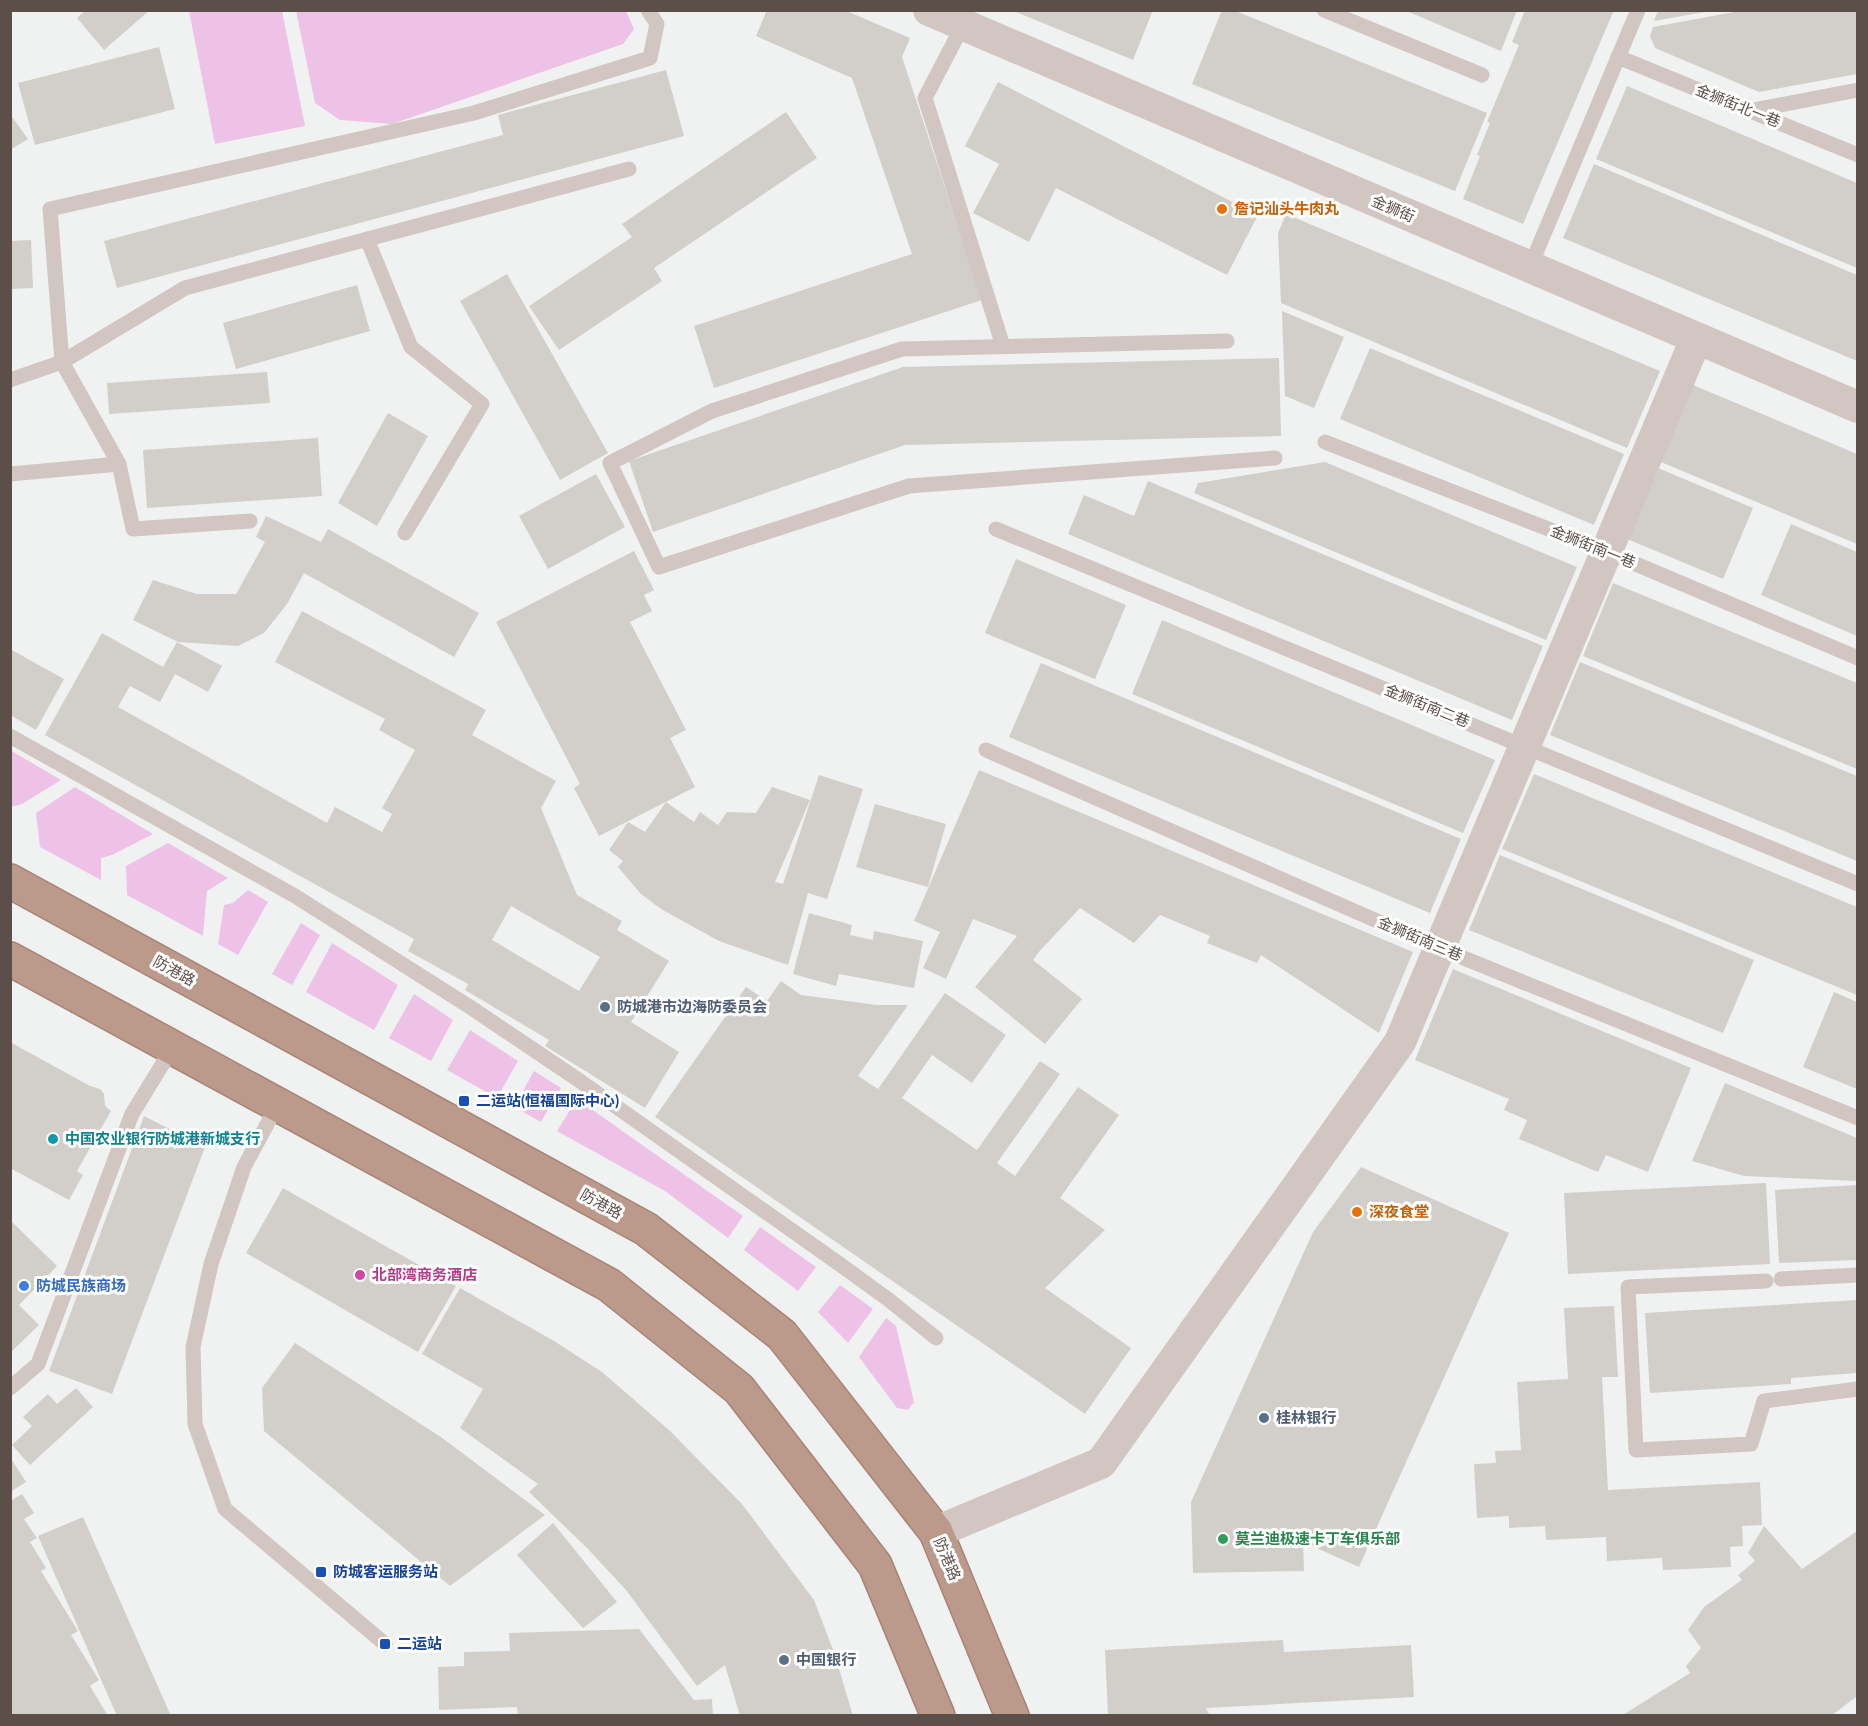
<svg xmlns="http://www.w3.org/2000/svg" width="1868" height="1726" font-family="Lato,'Noto Sans SC',sans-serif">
	<rect width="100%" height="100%" fill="#f0f2f2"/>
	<g fill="#edc2e6">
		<path d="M189 11H282L305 126 215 144Z"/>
		<path d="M296 11H626L634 29 623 44 392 124 340 120 315 103Z"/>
		<path d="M10 750 61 780 22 804 11 807 12 832 10 831Z"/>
		<path d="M75 787 153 834 112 855 101 858V880L40 847 36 813Z"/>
		<path d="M168 843 228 878 207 891 203 936 127 895 126 866Z"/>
		<path d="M248 890 268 902 238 955 218 944 224 905 233 903Z"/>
		<path d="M301 923 320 935 292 985 272 974Z"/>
		<path d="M332 943 398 985 374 1030 306 992Z"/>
		<path d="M414 994 453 1020 431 1061 389 1038Z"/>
		<path d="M470 1030 518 1061 497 1098 447 1070Z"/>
		<path d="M534 1071 561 1088 541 1122 514 1107Z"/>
		<path d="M577 1099 743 1216 728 1238 665 1191 557 1131Z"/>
		<path d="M760 1227 816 1267 798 1291 744 1250Z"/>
		<path d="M840 1285 873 1309 848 1343 818 1312Z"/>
		<path d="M886 1318 896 1326 914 1402 908 1410 897 1408 859 1357Z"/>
	</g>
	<g fill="#d2ceca" fill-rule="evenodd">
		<path d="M86 10H150L104 50 77 18Z"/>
		<path d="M767 10H844L910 38 902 57 982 300 714 388 694 326 912 254 852 78 756 36Z"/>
		<path d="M1011 10H1153L1133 60Z"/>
		<path d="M1222 10H1233L1487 113 1455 191 1192 84Z"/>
		<path d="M1404 10H1517L1501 51Z"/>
		<path d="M1525 10H1614L1523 224 1463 199 1480 156 1477 155 1490 123 1487 122 1519 45 1512 42Z"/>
		<path d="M1658 10H1705V12L1654 21Z"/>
		<path d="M1745 10H1857V74L1759 92 1655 48 1650 36 1653 27Z"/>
		<path d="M159 47 175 109 35 145 18 83Z"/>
		<path d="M666 70 684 136 117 288 104 241 503 135 498 115Z"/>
		<path d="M998 82 1258 215 1227 275 1056 188 1029 242 973 213 999 164 965 146Z"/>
		<path d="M1627 86 1857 183V268L1596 159Z"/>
		<path d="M786 112 817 158 654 268 662 281 559 350 529 306 632 237 622 224Z"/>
		<path d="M10 114 28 139 10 150Z"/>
		<path d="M1594 164 1857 275V361L1563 238Z"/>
		<path d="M1286 214 1660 371 1627 448 1281 303 1278 233Z"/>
		<path d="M31 240 33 288 10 289V241Z"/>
		<path d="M507 274 608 453 560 480 460 301Z"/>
		<path d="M357 285 370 331 236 369 223 323Z"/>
		<path d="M1282 311 1344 337 1314 408 1285 396Z"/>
		<path d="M1370 348 1624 454 1594 525 1340 419Z"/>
		<path d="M1279 358 1281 436 905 445 653 532 629 461 903 367Z"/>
		<path d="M267 372 270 403 109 414 107 383Z"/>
		<path d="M1693 385 1857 454V544L1661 462Z"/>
		<path d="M388 413 428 436 377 526 338 503Z"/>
		<path d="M318 438 322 496 147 508 143 450Z"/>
		<path d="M1325 462 1577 567 1546 640 1194 493 1198 483Z"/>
		<path d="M1658 468 1753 508 1723 579 1627 539Z"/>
		<path d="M596 474 625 527 548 569 519 516Z"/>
		<path d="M1148 481 1543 646 1512 720 1068 534 1084 495 1134 516Z"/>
		<path d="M266 516 321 542 328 529 479 613 454 657 304 573 287 604 264 633 238 646 178 642 133 620 153 580 197 594H236L265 542 256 537Z"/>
		<path d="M1791 524 1857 552V636L1761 595Z"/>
		<path d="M634 551 654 590 644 595 652 611 630 622 686 730 670 738 695 787 599 836 574 788 580 784 496 622Z"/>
		<path d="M1016 559 1126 605 1095 679 985 633Z"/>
		<path d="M1613 583 1857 683V769L1583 656Z"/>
		<path d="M302 611 486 710 472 735 556 781 541 808 577 895 622 921 617 930 669 961 631 1022 679 1052 645 1108 545 1046 549 1040 465 990 468 984 408 951 414 939 45 735 102 633 163 667 177 642 222 666 208 692 175 674 160 702 130 686 118 707 327 823 335 807 382 832 392 814 382 808 415 750 379 730 385 719 275 662ZM511 906 600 957 579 991 492 940Z"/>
		<path d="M1162 620 1495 760 1463 833 1132 694Z"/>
		<path d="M10 649 64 679 36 730 10 715Z"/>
		<path d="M1580 662 1857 776V861L1550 735Z"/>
		<path d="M1041 663 1461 839 1430 913 1009 737Z"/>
		<path d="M979 770 1413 952 1379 1033 1261 955 1257 963 1207 943 1210 936 1160 915 1134 943 1080 908 1038 953 1033 960 1082 999 1045 1044 975 987 1017 936 973 919 946 979 923 968 940 932 914 921Z"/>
		<path d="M1534 774 1857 907V995L1502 849Z"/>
		<path d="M819 775 863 789 827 899 808 893 788 965 719 941 661 909 641 894 618 867 623 861 609 850 628 822 645 832 666 802 694 822 700 812 718 825 727 812 756 813 772 787 810 800 775 882 783 884Z"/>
		<path d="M875 804 946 824 928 887 856 867Z"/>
		<path d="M1500 855 1754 960 1723 1033 1469 930Z"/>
		<path d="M809 913 852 925 850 935 873 940 874 931 923 941 914 988 839 974 836 986 793 974Z"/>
		<path d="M1453 969 1691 1068 1648 1172 1606 1155 1598 1172 1519 1139 1527 1120 1504 1110 1509 1099 1415 1060Z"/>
		<path d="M781 981 801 995 877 1005H908L858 1076 878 1089 945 993 1006 1035 972 1083 932 1055 902 1098 977 1150 1040 1061 1060 1074 997 1163 1015 1176 1078 1087 1119 1115 1060 1198 1105 1230 1045 1288 1131 1348 1085 1414 655 1117 746 987 767 1001Z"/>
		<path d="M1834 992 1857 1002V1089L1803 1067Z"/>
		<path d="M10 1042 90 1086 100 1089 104 1094 105 1106 111 1111 77 1171 83 1175 69 1200 10 1168Z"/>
		<path d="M1725 1083 1857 1138V1181L1744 1176 1692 1161Z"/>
		<path d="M144 1116 205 1147 112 1394 49 1371Z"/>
		<path d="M1361 1167 1509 1233 1359 1567 1303 1542 1304 1571 1193 1573 1191 1502 1313 1232Z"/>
		<path d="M1766 1183 1770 1264 1568 1274 1564 1193Z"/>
		<path d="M1857 1185V1260L1779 1263 1775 1190Z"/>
		<path d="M283 1188 456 1286 418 1352 246 1253Z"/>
		<path d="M10 1220 57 1266 19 1305 39 1325 10 1353Z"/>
		<path d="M460 1288 554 1341 602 1372 669 1430 742 1504 814 1600 835 1655 853 1716H740L725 1665 697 1686 626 1590 588 1549 529 1492 538 1484 460 1428 483 1389 422 1354Z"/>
		<path d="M1857 1300V1373L1791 1378V1384L1650 1393 1645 1313Z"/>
		<path d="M1614 1306 1618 1377H1602L1608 1490 1760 1482 1762 1525 1742 1526 1743 1546 1730 1547 1731 1567 1663 1570 1662 1558 1607 1561 1606 1537 1546 1540 1545 1526 1509 1528V1516L1477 1518 1474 1464 1496 1463 1495 1451 1521 1450 1517 1382 1568 1379 1564 1308Z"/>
		<path d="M295 1343 441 1437 545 1515 450 1586 264 1431 262 1388Z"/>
		<path d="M76 1388 93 1407 30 1465 12 1445 32 1426 23 1417 48 1394 57 1404Z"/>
		<path d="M10 1457 26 1482 10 1492Z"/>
		<path d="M22 1494 34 1513 24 1519 37 1538 30 1542 46 1568 41 1571 78 1631 71 1635 99 1680 90 1686 108 1716H10V1501Z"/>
		<path d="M83 1517 132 1628 171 1716H117L38 1536Z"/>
		<path d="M553 1523 617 1602 583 1628 517 1555Z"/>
		<path d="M1764 1526 1802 1569 1857 1531V1696L1831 1716H1621L1690 1673 1686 1666 1701 1648 1688 1630 1704 1607 1742 1580 1738 1575 1755 1561 1748 1553Z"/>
		<path d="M639 1629 694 1700 712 1699 713 1716H518L517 1707 439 1710 438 1667 464 1666V1652L510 1651 509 1633Z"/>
		<path d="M1283 1640 1284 1652 1411 1645 1414 1697 1206 1708 1210 1716H1108L1105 1650Z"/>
	</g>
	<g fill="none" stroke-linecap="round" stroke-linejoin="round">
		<g stroke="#a78476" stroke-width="36">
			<g id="highway">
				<path d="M10 881 646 1229 782 1335 936 1532 1012 1716"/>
				<path d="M10 959 609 1285 739 1389 875 1565 938 1716"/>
			</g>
		</g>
		<g stroke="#d1c6c2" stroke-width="15">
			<path d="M1324 10 1482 75"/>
			<path d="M963 25 925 98 1003 346"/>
			<path d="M1618 57 1858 155"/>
			<path d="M1748 111 1858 90"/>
			<path d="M367 239 411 347 482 404 405 533"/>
			<path d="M1530 267 1638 10"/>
			<path d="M1227 341 902 349 712 411 610 463 659 567 909 486 1275 458"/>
			<path d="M10 380 62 362 185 288 629 169"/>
			<path d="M1325 442 1605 551 1858 658"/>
			<path d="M10 474 119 464"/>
			<path d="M250 521 133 529 119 464 62 362 50 209 474 113 650 58 657 24 648 10"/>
			<path d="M996 529 1858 884"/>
			<path d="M10 736 295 896 470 1007 577 1079 838 1263 889 1300 936 1338"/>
			<path d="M986 750 1439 948 1858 1118"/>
			<path d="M278 1104 244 1167 211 1264 193 1347 195 1424 225 1509 385 1644"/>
			<path d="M1781 1279 1858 1275"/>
			<path d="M1766 1281 1628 1287 1636 1450 1751 1444 1764 1401 1858 1389"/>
			<path d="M10 1388 38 1364 132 1114 173 1047"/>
		</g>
		<g stroke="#d1c6c2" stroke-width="32">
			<path d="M929 10 1858 407"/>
			<path d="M936 1532 1101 1463 1400 1042 1696 339"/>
		</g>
		<use href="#highway" stroke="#bb998b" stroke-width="33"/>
	</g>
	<g fill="#e8710a" stroke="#fff" stroke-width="2">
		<circle cx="1222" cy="209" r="6"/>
		<circle cx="1357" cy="1212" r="6"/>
	</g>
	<g fill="#5c6f8a" stroke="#fff" stroke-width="2">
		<circle cx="605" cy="1007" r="6"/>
		<circle cx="1264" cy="1418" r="6"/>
		<circle cx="784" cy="1660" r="6"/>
	</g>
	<g fill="#1a4fb4" stroke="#fff" stroke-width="2">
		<rect x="458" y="1095" width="12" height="12" rx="3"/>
		<rect x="315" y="1566" width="12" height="12" rx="3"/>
		<rect x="379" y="1638" width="12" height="12" rx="3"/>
	</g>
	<circle fill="#0f9aa8" stroke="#fff" stroke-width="2" cx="53" cy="1139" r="6"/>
	<circle fill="#d1479c" stroke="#fff" stroke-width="2" cx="360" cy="1275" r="6"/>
	<circle fill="#3f7fe0" stroke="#fff" stroke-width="2" cx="24" cy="1286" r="6"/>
	<circle fill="#2e9e5b" stroke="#fff" stroke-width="2" cx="1223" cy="1539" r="6"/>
	<g text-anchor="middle" stroke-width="6" stroke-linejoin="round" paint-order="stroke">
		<g font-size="15" fill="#5c4e49" stroke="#fff">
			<text transform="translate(1738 106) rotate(22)" y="5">金狮街北一巷</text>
			<text transform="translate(1393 209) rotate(23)" y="5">金狮街</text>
			<text transform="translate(1593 547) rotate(22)" y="5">金狮街南一巷</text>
			<text transform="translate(1427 706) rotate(22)" y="5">金狮街南二巷</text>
			<text transform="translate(1420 939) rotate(23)" y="5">金狮街南三巷</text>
			<text transform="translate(174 971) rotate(29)" y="5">防港路</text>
			<text transform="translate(601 1204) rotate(29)" y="5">防港路</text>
			<text transform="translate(947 1559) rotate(67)" y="5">防港路</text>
		</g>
		<g font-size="15" font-weight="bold" fill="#c56008" stroke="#fff" text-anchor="start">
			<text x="1234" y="214">詹记汕头牛肉丸</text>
			<text x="1369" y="1217">深夜食堂</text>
		</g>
		<g font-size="15" font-weight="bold" fill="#4e5e75" stroke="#fff" text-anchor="start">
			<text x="617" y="1012">防城港市边海防委员会</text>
			<text x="1276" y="1423">桂林银行</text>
			<text x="796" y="1665">中国银行</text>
		</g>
		<g font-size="15" font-weight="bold" fill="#164399" stroke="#fff" text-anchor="start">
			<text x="476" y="1106">二运站(恒福国际中心)</text>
			<text x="333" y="1577">防城客运服务站</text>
			<text x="397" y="1649">二运站</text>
		</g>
		<g font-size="15" font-weight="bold" fill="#0d838f" stroke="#fff" text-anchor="start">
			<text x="65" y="1144">中国农业银行防城港新城支行</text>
		</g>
		<g font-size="15" font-weight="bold" fill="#b23c85" stroke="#fff" text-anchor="start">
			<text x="372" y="1280">北部湾商务酒店</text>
		</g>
		<g font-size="15" font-weight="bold" fill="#366cbe" stroke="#fff" text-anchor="start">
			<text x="36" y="1291">防城民族商场</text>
		</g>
		<g font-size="15" font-weight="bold" fill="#27864d" stroke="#fff" text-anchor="start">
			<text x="1235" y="1544">莫兰迪极速卡丁车俱乐部</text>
		</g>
	</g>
	<rect width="1868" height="1726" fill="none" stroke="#5c4e49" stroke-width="24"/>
</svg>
